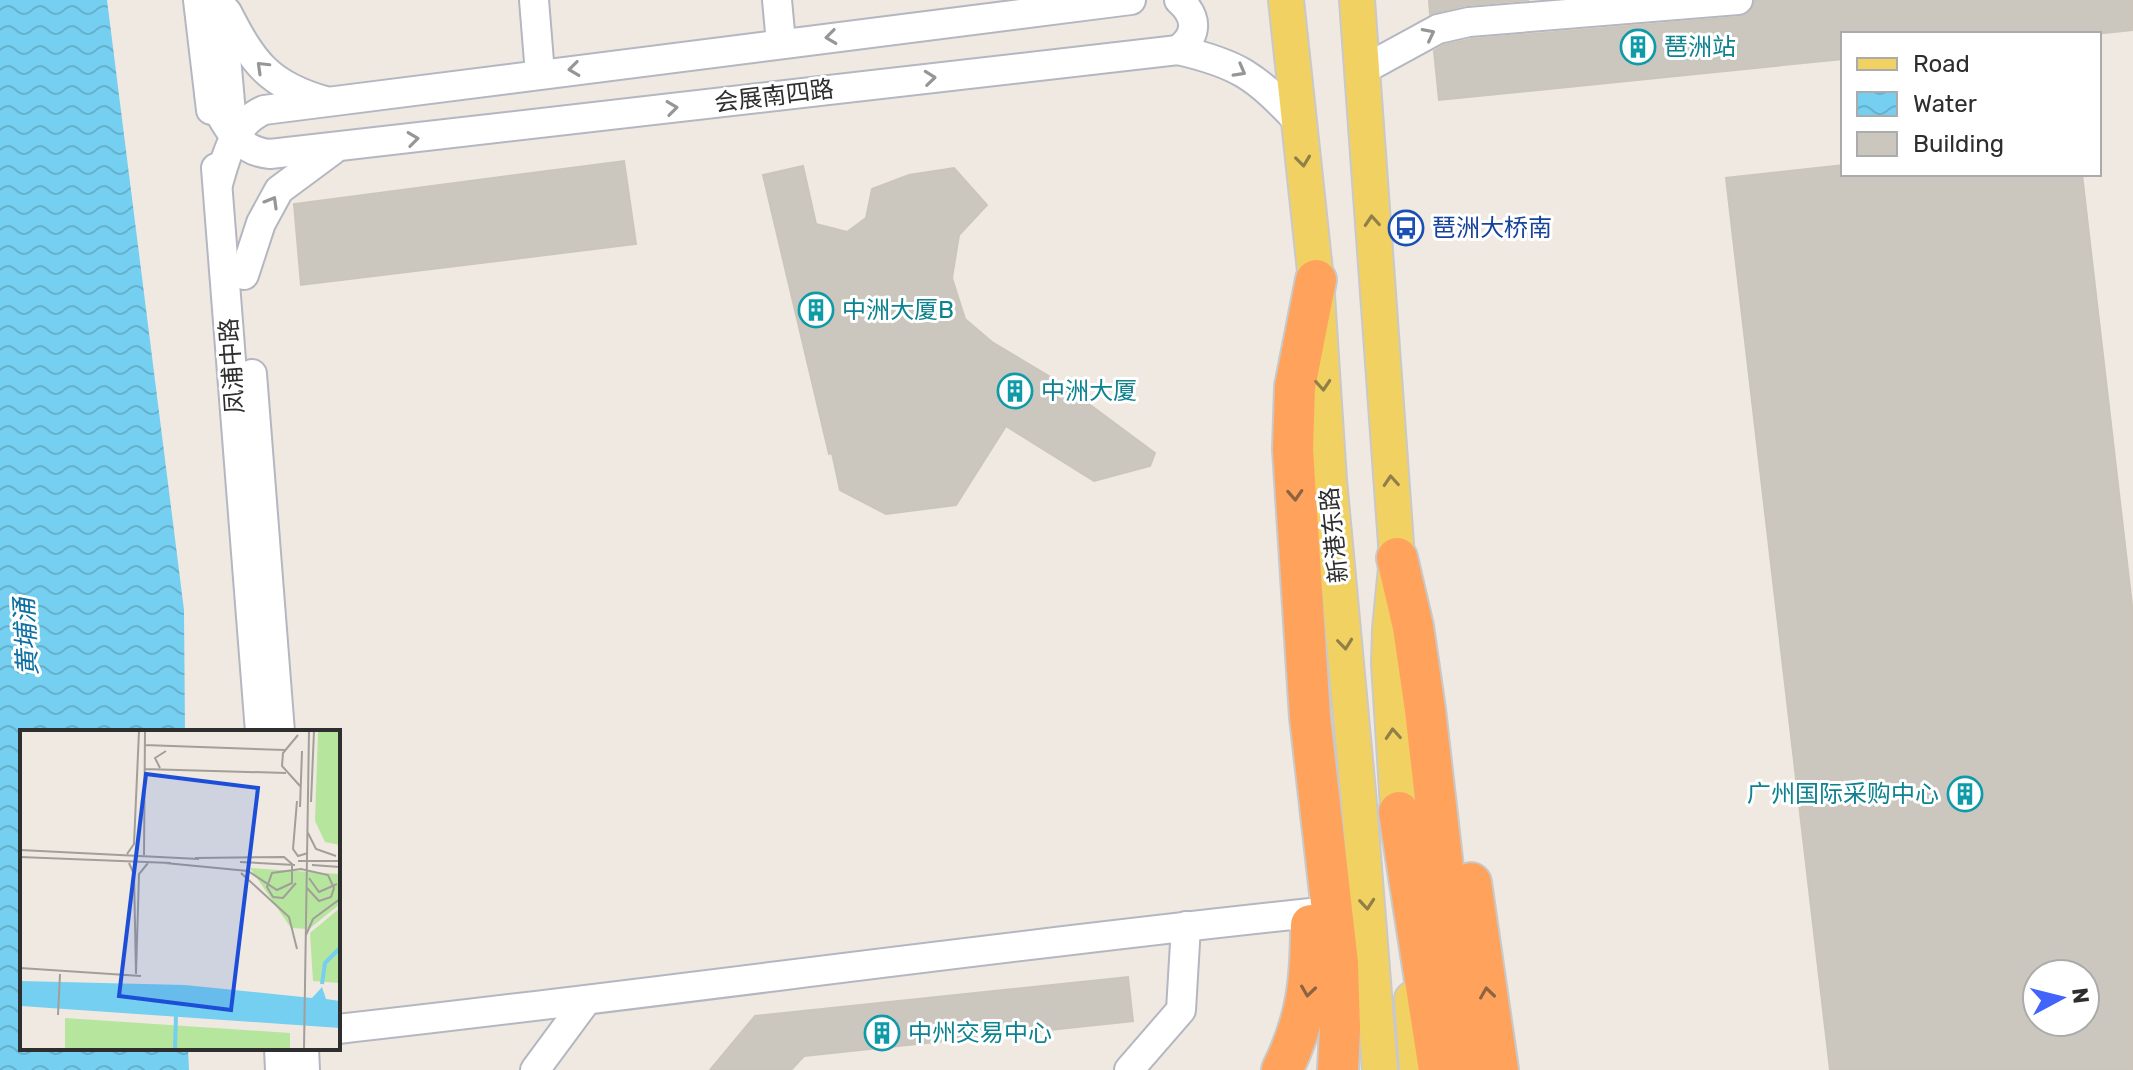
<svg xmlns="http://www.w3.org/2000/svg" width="2133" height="1070" font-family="Rubik,'Noto Sans SC',sans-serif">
	<defs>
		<pattern id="water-waves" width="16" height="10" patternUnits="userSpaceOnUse" patternTransform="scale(2)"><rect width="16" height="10" fill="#75cff0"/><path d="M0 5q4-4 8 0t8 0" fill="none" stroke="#66b2ce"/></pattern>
	</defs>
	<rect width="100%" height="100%" fill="#efe9e1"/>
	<path fill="url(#water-waves)" d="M0 0H107L184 610 185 732H22V1048H188L189 1070H0Z"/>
	<g fill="#cbc7bf" stroke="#cbc5ba" stroke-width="2" fill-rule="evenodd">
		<path d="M1429 0H1529L1467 5 1430 14Z"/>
		<path d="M1755 0H2133V30L2094 34H1843V59L1439 100 1434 51 1444 45 1472 39 1739 17 1748 13Z"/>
		<path d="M624 161 636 244 301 285 294 204Z"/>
		<path d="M1843 165V174H2082L2133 614V1070H1830L1726 178ZM2037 974H2085V1022H2037Z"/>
		<path d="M803 166 816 224 847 232 866 218 872 189 909 175 954 168 987 205 959 235 952 278 965 319 992 342 1062 384 1155 453 1150 466 1094 481 1006 426 956 505 886 514 840 490 832 453 829 454 763 175Z"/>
		<path d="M1128 977 1133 1021 804 1056 791 1070H710L755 1016Z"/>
	</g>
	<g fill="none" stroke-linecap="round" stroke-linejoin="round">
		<g stroke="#b4b7c1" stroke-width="32">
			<g id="minor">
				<path d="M198 0 211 110"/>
				<path d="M221 0 232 125"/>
				<path d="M534 0 540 74"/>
				<path d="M777 0 781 43"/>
				<path d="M227 12C253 63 269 85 325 101"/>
				<path d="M1178 50C1198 35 1198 17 1179 0"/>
				<path d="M1361 71 1438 29 1469 22 1738 0"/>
				<path d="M209 93C224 121 235 151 270 154L1178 50C1239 64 1255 76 1298 121"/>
				<path d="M216 168 260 732"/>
				<path d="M218 184C227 154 233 124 264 110L1131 0"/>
				<path d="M244 275 261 223 279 190 333 150"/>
				<path d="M252 374 280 732"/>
				<path d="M338 1029C662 993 986 947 1311 913"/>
				<path d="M279 1048 280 1070"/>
				<path d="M304 1048 305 1070"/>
				<path d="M535 1070 586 1001"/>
				<path d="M1129 1070 1181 1010 1186 926"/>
			</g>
		</g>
		<g stroke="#c9c9c9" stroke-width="38">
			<g id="major">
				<path d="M1286 0 1316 280 1329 480 1358 792 1380 1070"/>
				<path d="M1357 0 1397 558 1390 629 1389 664 1400 838"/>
				<path d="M1412 999 1417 1070"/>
			</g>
		</g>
		<g stroke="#c9c9c9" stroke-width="44">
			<g id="highway">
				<path d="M1316 280 1295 387 1293 449 1310 717 1338 963 1340 1029 1338 1070"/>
				<path d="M1397 558 1413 627 1425 710 1466 1070"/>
				<path d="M1399 812 1439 1070"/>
				<path d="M1471 883 1498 1070"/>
				<path d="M1282 1070C1307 1020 1311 980 1311 925"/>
			</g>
		</g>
		<use href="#minor" stroke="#fff" stroke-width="28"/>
		<use href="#major" stroke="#f2d163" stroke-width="34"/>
		<use href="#highway" stroke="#ffa35c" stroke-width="40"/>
	</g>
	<defs><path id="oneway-chevron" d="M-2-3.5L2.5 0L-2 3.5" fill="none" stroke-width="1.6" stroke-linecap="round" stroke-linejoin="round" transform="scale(2)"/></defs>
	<g stroke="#969696">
		<use href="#oneway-chevron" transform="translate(1429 34) rotate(-27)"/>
		<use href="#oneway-chevron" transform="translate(831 37) rotate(173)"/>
		<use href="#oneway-chevron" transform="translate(262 67) rotate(-136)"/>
		<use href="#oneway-chevron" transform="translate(574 69) rotate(173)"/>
		<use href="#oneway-chevron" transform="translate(1240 71) rotate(29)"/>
		<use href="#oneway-chevron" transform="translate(930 78) rotate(-6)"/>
		<use href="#oneway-chevron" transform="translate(672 108) rotate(-7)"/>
		<use href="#oneway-chevron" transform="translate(413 139) rotate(-7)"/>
		<use href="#oneway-chevron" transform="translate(272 202) rotate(-60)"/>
	</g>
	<g stroke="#908048">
		<use href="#oneway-chevron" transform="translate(1303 161) rotate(83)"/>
		<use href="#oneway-chevron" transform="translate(1372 221) rotate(-94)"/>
		<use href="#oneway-chevron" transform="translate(1323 385) rotate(86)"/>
		<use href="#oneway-chevron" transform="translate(1391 481) rotate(-94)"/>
		<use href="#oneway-chevron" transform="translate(1345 644) rotate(84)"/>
		<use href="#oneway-chevron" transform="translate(1393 734) rotate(-94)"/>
		<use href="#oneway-chevron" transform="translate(1367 904) rotate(85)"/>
	</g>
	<g stroke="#8c6343">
		<use href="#oneway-chevron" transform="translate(1295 495) rotate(87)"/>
		<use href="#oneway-chevron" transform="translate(1308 991) rotate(98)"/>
		<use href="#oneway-chevron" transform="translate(1487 993) rotate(-98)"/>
	</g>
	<defs>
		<g id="building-ring" transform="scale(1.8)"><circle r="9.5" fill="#fff" stroke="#0f9aa8" stroke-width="1.5"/><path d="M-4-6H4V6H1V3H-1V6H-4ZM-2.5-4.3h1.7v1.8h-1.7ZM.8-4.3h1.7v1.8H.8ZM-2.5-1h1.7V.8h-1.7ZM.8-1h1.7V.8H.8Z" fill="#0f9aa8"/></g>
		<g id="bus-ring" transform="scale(1.8)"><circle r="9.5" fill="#fff" stroke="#1a4fb4" stroke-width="1.5"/><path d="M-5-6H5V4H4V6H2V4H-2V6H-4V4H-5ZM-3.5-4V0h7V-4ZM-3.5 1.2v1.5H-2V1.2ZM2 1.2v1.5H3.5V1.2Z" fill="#1a4fb4"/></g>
	</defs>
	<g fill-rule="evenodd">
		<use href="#building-ring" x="1638" y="47"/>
		<use href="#bus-ring" x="1406" y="228"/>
		<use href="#building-ring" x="816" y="310"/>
		<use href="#building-ring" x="1015" y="391"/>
		<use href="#building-ring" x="1965" y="794"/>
		<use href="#building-ring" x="882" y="1033"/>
	</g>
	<g text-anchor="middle" stroke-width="6" stroke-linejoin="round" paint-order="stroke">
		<g font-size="24" fill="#0d838f" stroke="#fff" text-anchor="start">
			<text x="1664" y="55">琶洲站</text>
			<text x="842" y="318">中洲大厦B</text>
			<text x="1041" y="399">中洲大厦</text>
			<text x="1939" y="802" text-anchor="end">广州国际采购中心</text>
			<text x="908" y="1041">中州交易中心</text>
		</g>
		<g font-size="24" fill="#2e2e2e" stroke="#fff">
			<text transform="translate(774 96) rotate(-7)" y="8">会展南四路</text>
			<text transform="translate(232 366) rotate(-94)" y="8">凤浦中路</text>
			<text transform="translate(1334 535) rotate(-96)" y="8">新港东路</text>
		</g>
		<g font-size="24" fill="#164399" stroke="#fff" text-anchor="start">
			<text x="1432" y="236">琶洲大桥南</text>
		</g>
		<g font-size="26" font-style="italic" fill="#0d6fa3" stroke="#fff">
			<text transform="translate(26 637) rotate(-93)" y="9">黄埔涌</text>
		</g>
	</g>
	<g transform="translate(20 730)">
		<rect width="320" height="320" fill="#efe9e1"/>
		<path d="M230 138 320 144V174L289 199 271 198Z" fill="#b6e59e"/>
		<path d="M45 288 270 303V319H45Z" fill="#b6e59e"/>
		<path d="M298 1H320V115L305 112 295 91ZM320 178V253L293 251 290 203Z" fill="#b6e59e"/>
		<path d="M0 251 165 255 292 268 302 257 306 269 320 271V298L1 276Z" fill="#75cff0"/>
		<path fill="none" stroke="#75cff0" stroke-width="4" d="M302 254 305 233 320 218M155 319 156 285"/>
		<path fill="none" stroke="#a29e99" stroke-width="2" d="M278 5 263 23 262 36 280 56M124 15 265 20M140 38 135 28 146 21M124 39 266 43M277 71 273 119 278 126 288 123M291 72 294 1M280 77 282 21M288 103 296 119 316 126M0 120 179 129M107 124 114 114 119 1M124 125 125 1M0 127 151 133M278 131H320M220 132 275 135M109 133 114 144 116 244M145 133 228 141 257 160 272 153V134L264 127 175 128M292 135 320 137M221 143 269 187 277 219M289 148 299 162 317 154M276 153 263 168 253 167 247 157 252 143 281 139 308 145 314 158 311 167 299 171 286 157M286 205 293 189 320 169M0 238 121 246M116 244 119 144 128 133M38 285 40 244M284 319 289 1"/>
		<path fill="#1d4ed8" fill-opacity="0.15" stroke="#1d4ed8" stroke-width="4" d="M126 44 238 58 211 280 99 266Z"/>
		<rect width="320" height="320" fill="none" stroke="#2e2e2e" stroke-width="4"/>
	</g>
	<rect x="1841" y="32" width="260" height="144" fill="#ffffff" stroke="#ababab" stroke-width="2"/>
	<rect x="1857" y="58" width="40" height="12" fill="#f2d163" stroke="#ababab" stroke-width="2"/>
	<text x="1913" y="72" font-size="24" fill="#2e2e2e">Road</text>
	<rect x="1857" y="92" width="40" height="24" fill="url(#water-waves)" stroke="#ababab" stroke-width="2"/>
	<text x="1913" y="112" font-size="24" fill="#2e2e2e">Water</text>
	<rect x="1857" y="132" width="40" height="24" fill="#cbc7bf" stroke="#ababab" stroke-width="2"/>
	<text x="1913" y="152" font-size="24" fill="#2e2e2e">Building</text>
	<g transform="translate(2061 998) rotate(83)"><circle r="38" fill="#ffffff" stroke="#ababab" stroke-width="2"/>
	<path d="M0-6L14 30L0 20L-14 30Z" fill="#4264fb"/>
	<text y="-12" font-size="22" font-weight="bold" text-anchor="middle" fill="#2e2e2e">N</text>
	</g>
</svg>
